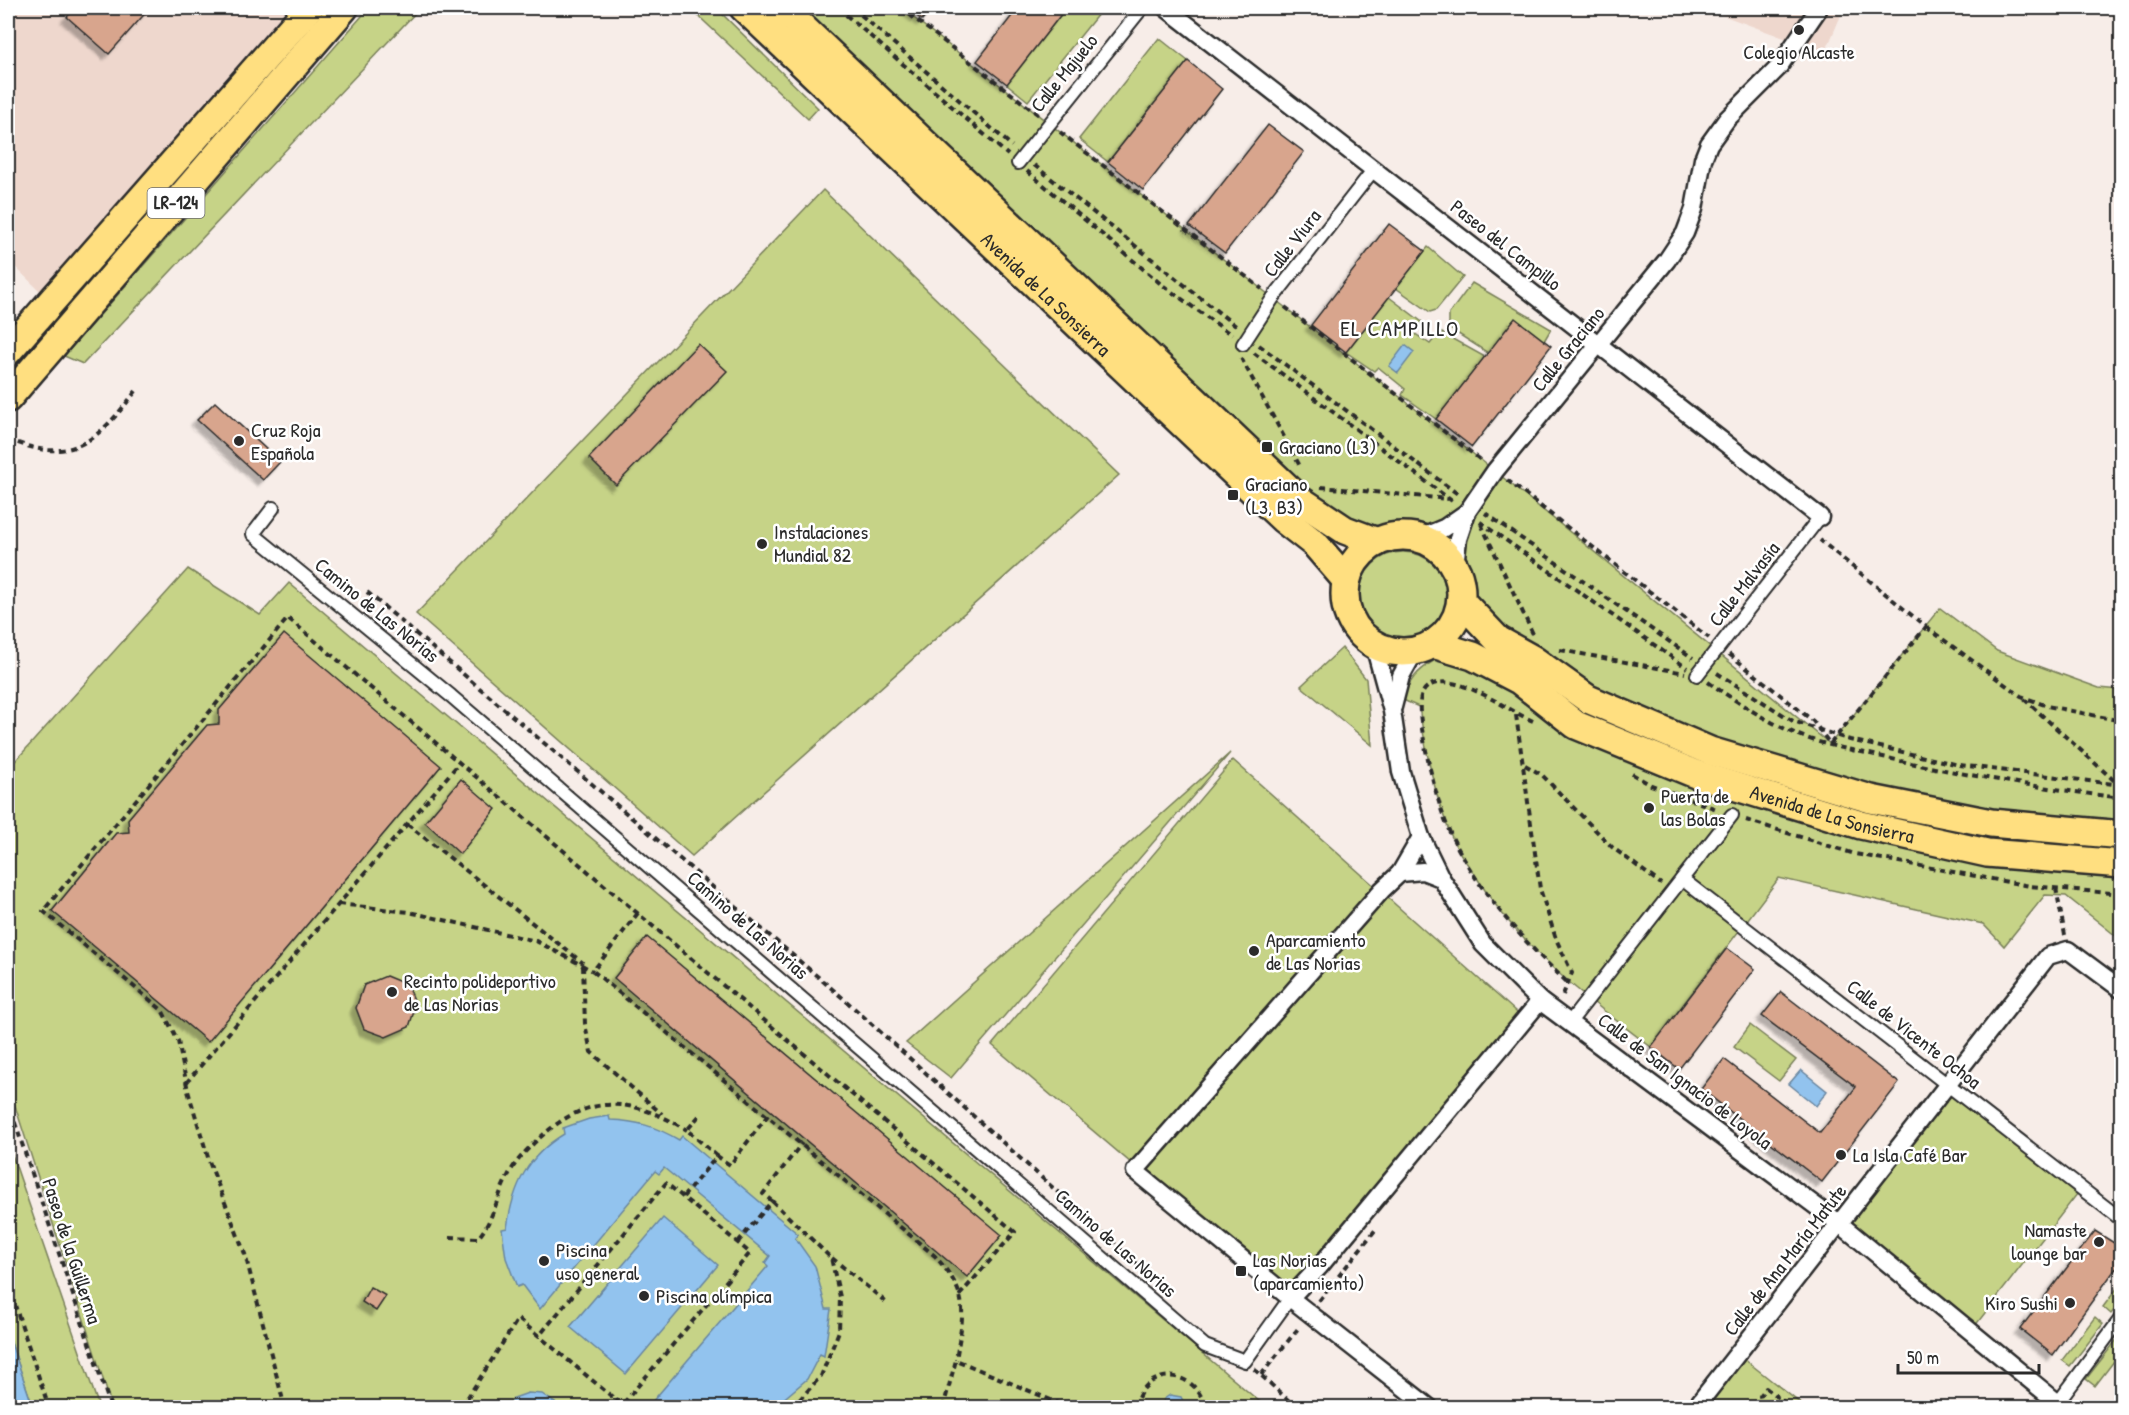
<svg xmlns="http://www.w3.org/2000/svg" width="2129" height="1415" font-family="'Patrick Hand',sans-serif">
	<defs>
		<filter id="shadow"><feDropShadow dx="-5.5" dy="5.5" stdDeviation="1.5" flood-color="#0004"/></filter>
	</defs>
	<rect width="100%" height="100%" fill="#f7ede8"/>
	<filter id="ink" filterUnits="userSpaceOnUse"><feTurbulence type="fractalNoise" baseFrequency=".0167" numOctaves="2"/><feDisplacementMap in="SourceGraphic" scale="12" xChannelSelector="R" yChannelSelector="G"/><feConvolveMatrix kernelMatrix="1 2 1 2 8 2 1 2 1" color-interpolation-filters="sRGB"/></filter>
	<g filter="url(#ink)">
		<g fill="#eed7cd">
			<path d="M8 8H291L41 292 8 260Z"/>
			<path d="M1703 8H1844L1825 53Z"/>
			<path d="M2058 8H2121V14L2076 12Z"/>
		</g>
		<g fill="#c6d387" stroke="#787f59" stroke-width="1.5">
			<path d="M369 8H420L83 364 64 356Z"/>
			<path d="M690 8H716L818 108 808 119Z"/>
			<path d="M782 8H901L1495 471 1830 744 1940 608 1997 651 2099 688 2121 690V835L1871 799 1588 699 1461 601 1455 566 1467 512 1420 538 1398 536 1387 538 1345 530Z"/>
			<path d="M1066 8H1103L1028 101 1007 84Z"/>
			<path d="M1159 38 1188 61 1108 162 1079 139Z"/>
			<path d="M823 190 1119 475 692 856 416 614Z"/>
			<path d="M1428 247 1463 277 1436 310 1430 312 1396 288Z"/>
			<path d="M1472 283 1551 329 1544 341 1488 353 1449 328V314Z"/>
			<path d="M1389 297 1422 322 1414 333 1430 344 1440 332 1485 357 1436 419 1402 395 1405 389 1378 367 1374 371 1346 352Z"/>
			<circle cx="1403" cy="595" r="43"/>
			<path d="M188 569 260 615 289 583 1266 1407H112L8 1084V769Z"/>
			<path d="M1342 648 1366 679 1372 745 1301 686Z"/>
			<path d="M1435 660 1460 665 1861 825 2121 864V940L2066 896 2045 895 2004 946 1983 924 1779 878 1651 1047C1582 995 1521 949 1475 875 1468 864 1458 853 1453 840 1435 799 1426 752 1419 707L1403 700C1409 680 1417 671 1435 660Z"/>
			<path d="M1230 753 951 1078 906 1043Z"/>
			<path d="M1233 760 1524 1019 1290 1298 992 1045Z"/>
			<path d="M1750 1025 1796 1060 1779 1081 1734 1047Z"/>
			<path d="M1947 1085 2081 1189 1971 1331 1840 1224Z"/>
			<path d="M8 1143 99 1407H33L8 1334Z"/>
			<path d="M2121 1283V1301L2111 1314 2103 1307Z"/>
			<path d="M2095 1317 2103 1324 2070 1366 2062 1360Z"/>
			<path d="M2119 1337 2121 1352 2095 1386 2086 1379Z"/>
			<path d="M1744 1359 1805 1407 1706 1408Z"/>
		</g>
		<g fill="#92c3ee" stroke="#6986a0" stroke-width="1.5">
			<path d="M1405 345 1414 352 1398 373 1389 366Z"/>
			<path d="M1801 1070 1827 1091 1816 1106 1789 1084Z"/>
			<path d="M609 1116 610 1120C637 1121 655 1126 679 1140L682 1136 798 1234 795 1238 815 1266 826 1309H831L824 1356 820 1354 807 1379 774 1407 659 1408 652 1402 768 1266 765 1263 770 1256 664 1168 659 1174 655 1171 540 1309 522 1285 517 1287 506 1258 502 1229 507 1228C513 1186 527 1156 564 1134L563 1128 589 1119Z"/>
			<path d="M663 1218 718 1265 626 1374 570 1327Z"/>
			<path d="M8 1334 33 1407H8Z"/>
			<path d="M528 1393 542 1394 561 1407H507L514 1398Z"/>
			<path d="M1170 1395 1181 1397 1186 1407H1161L1164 1399Z"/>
		</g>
		<g fill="#d8a58d" stroke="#2b2b2b" stroke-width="1.5" filter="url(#shadow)">
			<path d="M75 8H150L109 54 67 17Z"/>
			<path d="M906 8H932L922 20Z"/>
			<path d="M1018 8H1066L1007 84 977 61Z"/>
			<path d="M1188 61 1222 89 1143 190 1108 162Z"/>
			<path d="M1268 125 1304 152 1225 253 1189 226Z"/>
			<path d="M1389 224 1425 251 1346 352 1311 325Z"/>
			<path d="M1515 318 1551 346 1472 447 1436 419Z"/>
			<path d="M698 344 727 371 616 485 589 458Z"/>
			<path d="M215 402 280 462 263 480 197 420Z"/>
			<path d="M284 634 441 766 208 1042 52 911 116 833 129 832 128 819 207 725 219 724V710Z"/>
			<path d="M461 779 496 809 460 854 425 822Z"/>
			<path d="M647 937 1002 1235 967 1277 614 978Z"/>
			<path d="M1727 948 1755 969 1679 1069 1651 1047Z"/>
			<path d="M386 976 408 985 416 1005 409 1027 386 1037 364 1029 356 1008 364 985Z"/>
			<path d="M1781 992 1899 1083 1822 1182 1701 1089 1724 1059 1820 1133 1856 1087 1762 1016Z"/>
			<path d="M2095 1231 2122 1248V1260L2053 1355 2020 1329Z"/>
			<path d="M370 1287 386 1296 376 1311 362 1302Z"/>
		</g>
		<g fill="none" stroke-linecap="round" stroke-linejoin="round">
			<g stroke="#2b2b2b" stroke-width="16">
				<g id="pedestrian">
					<path d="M1018 163 1142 8"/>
					<path d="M1243 344 1273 298 1374 169"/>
					<path d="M273 508 253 534 451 696 1205 1346 1245 1361 1290 1298"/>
					<path d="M1697 675 1820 517"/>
					<path d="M1682 879 2122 1220"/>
					<path d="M1570 1022 1732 815"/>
					<path d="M2054 1408 2122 1317"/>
				</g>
			</g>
			<g stroke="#2b2b2b" stroke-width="21">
				<g id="minor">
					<path d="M1166 8 1820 517"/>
					<path d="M1420 538 1444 528 1467 512"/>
					<path d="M1455 566 1458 539 1467 512 1495 471 1667 260 1685 233 1694 209 1703 159 1709 144 1727 119 1778 68 1819 8"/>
					<path d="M1374 645 1392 711 1401 772 1421 837 1441 878 1483 944 1540 1001 1840 1224 2064 1408"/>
					<path d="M1393 707 1401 676 1415 651"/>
					<path d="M1421 837 1400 873 1382 890 1135 1171 1290 1298 1430 1408"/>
					<path d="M1400 873 1423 871 1441 878"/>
					<path d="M1290 1298 1320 1266 1540 1001"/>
					<path d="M1695 1408 2048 956 2068 950 2122 990"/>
				</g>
			</g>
			<g stroke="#2b2b2b" stroke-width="32">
				<g id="primary">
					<path id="s1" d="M744 8 1283 519 1315 544 1346 580"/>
					<path d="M782 8 1300 500 1345 530 1377 542"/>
					<path d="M8 351 309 8"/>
					<path d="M8 398 344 8"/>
					<circle cx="1403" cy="594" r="58"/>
					<path d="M1461 601 1498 640 1532 659 1588 699 1710 751 1871 799 1991 823 2122 835"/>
					<path id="s2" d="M1433 644 1473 656 1519 680 1576 725 1698 775 1861 825 1987 853 2122 864"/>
				</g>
			</g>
			<g stroke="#2b2b2b" stroke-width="4" stroke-dasharray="6 4.5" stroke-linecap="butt">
				<path d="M838 8 1008 155"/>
				<path d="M853 8 1012 146"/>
				<path d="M901 8 1040 116"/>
				<path d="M1060 132 1262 289"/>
				<path d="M1034 165 1237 327"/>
				<path d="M1027 171 1161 284 1232 335"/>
				<path d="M1285 307 1482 461"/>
				<path d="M1259 345 1459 495"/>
				<path d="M1254 353 1452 501"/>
				<path d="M1241 358 1301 468"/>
				<path d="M8 439C72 467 98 440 136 391"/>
				<path d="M1507 480 1709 638"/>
				<path d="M1321 487 1448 499"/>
				<path d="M1485 513 1693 658"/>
				<path d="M1480 522 1687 668"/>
				<path d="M1481 524 1533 634"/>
				<path d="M367 592 844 999 1166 1290"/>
				<path d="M1926 627 2021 696 2047 706 2122 721"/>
				<path d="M1560 650 1685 673"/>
				<path d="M1729 654 1813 721 1830 744 1926 627 1820 540"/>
				<path d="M1717 673 1793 721 1850 740 1959 765 2122 785"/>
				<path d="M1708 682C1737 702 1767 722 1799 735 1825 746 1855 750 1883 757 1962 775 2041 788 2122 798"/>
				<path d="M2024 699 2118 784"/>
				<path d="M1516 715 1540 889 1556 939 1572 973 1562 997"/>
				<path d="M1533 721C1507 710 1464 677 1437 683 1414 687 1420 713 1422 729 1427 760 1440 816 1455 843 1484 898 1524 942 1569 984"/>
				<path d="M1525 765 1542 775 1612 847 1661 884"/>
				<path d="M1632 774 1651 785 1719 810"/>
				<path d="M1746 820 1855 854 2030 886 2122 894"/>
				<path d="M407 824 583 963"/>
				<path d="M2056 888 2065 935"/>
				<path d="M339 904 409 912 536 941 593 971"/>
				<path d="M638 913 593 971 935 1256C970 1296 964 1310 956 1360"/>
				<path d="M583 966 585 1024 591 1052 662 1114"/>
				<path d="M186 1083 460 762"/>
				<path d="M8 1102 111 1408"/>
				<path d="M699 1116 687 1130 717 1156"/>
				<path d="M683 1197 717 1156 730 1165 768 1115"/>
				<path d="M772 1201 831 1258 840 1297 839 1331 821 1376 792 1408"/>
				<path d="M450 1237 478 1238C493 1221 497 1196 508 1176 516 1160 530 1146 544 1134 593 1092 634 1099 687 1130"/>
				<path d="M738 1242 772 1201 763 1194 802 1143"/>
				<path d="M832 1258 887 1303"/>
				<path d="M8 1284 49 1408"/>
				<path d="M1319 1301 1376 1229"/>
				<path d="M1254 1369 1297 1408"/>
				<path d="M1261 1375 1300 1326"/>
				<path d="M622 1405 631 1408"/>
				<path d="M285 1406 295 1408"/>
				<path d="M285 1408 245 1254 210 1164 188 1091 178 1041 162 1010 43 911 288 618 1015 1232 959 1296"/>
				<path d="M449 1408 466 1400 518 1319 539 1336 666 1183 750 1253 622 1405 539 1336"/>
				<path d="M943 1408 956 1360 1070 1408"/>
				<path d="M1135 1408C1143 1365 1197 1367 1205 1408"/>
				<path d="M1762 1408 1760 1396 1766 1388 1791 1408"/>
			</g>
			<use href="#pedestrian" stroke="#fff" stroke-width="12"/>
			<use href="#minor" stroke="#fff" stroke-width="16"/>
			<use href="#primary" stroke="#ffdf80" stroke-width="27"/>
		</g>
	</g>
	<g fill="#2b2b2b" stroke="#fff" stroke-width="2">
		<circle cx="1799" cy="30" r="6"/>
		<circle cx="239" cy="441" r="6"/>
		<rect x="1261" y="441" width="12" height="12" rx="3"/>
		<rect x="1227" y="489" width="12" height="12" rx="3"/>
		<circle cx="762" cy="544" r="6"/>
		<circle cx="1649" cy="808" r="6"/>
		<circle cx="1254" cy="951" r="6"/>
		<circle cx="392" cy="992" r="6"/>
		<circle cx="1841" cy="1155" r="6"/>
		<circle cx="2099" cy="1242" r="6"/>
		<circle cx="544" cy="1261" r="6"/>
		<rect x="1235" y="1265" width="12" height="12" rx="3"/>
		<circle cx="644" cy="1296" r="6"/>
		<circle cx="2070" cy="1303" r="6"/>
	</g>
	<g text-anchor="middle" stroke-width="5" stroke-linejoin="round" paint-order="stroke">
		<rect fill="#fff" stroke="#6b6b6b" stroke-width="1.5" x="147.5" y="188" width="57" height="30" rx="4.5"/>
		<g font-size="18" font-weight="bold" fill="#2b2b2b">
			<text x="176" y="209">LR-124</text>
		</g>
		<g font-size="20" fill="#2b2b2b" stroke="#fff" text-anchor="start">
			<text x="1799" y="59" text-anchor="middle">Colegio Alcaste</text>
			<text x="251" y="437">Cruz Roja<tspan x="251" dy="23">Española</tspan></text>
			<text x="1279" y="454">Graciano (L3)</text>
			<text x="1245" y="491">Graciano<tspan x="1245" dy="23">(L3, B3)</tspan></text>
			<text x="774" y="539">Instalaciones<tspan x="774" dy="23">Mundial 82</tspan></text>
			<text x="1661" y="803">Puerta de<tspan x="1661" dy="23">las Bolas</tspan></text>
			<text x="1266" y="947">Aparcamiento<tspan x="1266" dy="23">de Las Norias</tspan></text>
			<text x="404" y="988">Recinto polideportivo<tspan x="404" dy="23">de Las Norias</tspan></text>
			<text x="1853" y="1162">La Isla Café Bar</text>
			<text x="2087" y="1237" text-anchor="end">Namaste<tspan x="2087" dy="23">lounge bar</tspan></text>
			<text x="556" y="1257">Piscina<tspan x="556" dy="23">uso general</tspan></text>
			<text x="1253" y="1267">Las Norias<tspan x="1253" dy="23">(aparcamiento)</tspan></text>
			<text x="656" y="1303">Piscina olímpica</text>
			<text x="2058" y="1310" text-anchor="end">Kiro Sushi</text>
		</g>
		<g font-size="20" fill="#2b2b2b" stroke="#fff">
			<text transform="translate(1064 73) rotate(-51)" y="7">Calle Majuelo</text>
			<text transform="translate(1292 243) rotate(-52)" y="7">Calle Viura</text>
			<text transform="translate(1506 245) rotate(38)" y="7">Paseo del Campillo</text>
			<text dy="7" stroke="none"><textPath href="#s1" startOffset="416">Avenida de La Sonsierra</textPath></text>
			<text transform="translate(1568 349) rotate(-51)" y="7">Calle Graciano</text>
			<text transform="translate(1744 584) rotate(-52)" y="7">Calle Malvasía</text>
			<text transform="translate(377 610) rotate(39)" y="7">Camino de Las Norias</text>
			<text dy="7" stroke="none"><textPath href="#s2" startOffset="438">Avenida de La Sonsierra</textPath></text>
			<text transform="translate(748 925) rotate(41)" y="7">Camino de Las Norias</text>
			<text transform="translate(1914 1034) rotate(38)" y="7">Calle de Vicente Ochoa</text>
			<text transform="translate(1685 1081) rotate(37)" y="7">Calle de San Ignacio de Loyola</text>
			<text transform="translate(1116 1243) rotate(41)" y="7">Camino de Las Norias</text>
			<text transform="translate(72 1251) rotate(72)" y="7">Paseo de la Guillerma</text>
			<text transform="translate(1785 1260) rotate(-52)" y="7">Calle de Ana María Matute</text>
		</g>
		<g font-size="22" letter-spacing="1.5" fill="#2b2b2b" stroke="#fff">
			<text x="1400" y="336">EL CAMPILLO</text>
		</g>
	</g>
	<rect width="2129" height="1415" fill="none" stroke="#fff" stroke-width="30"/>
	<rect x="15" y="15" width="2099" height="1385" fill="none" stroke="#2b2b2b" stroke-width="2" filter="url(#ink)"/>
	<path d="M1898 1364v9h141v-9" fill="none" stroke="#2b2b2b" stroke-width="3"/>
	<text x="1907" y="1364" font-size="18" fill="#2b2b2b" stroke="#ffffff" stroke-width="4.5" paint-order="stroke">50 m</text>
</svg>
